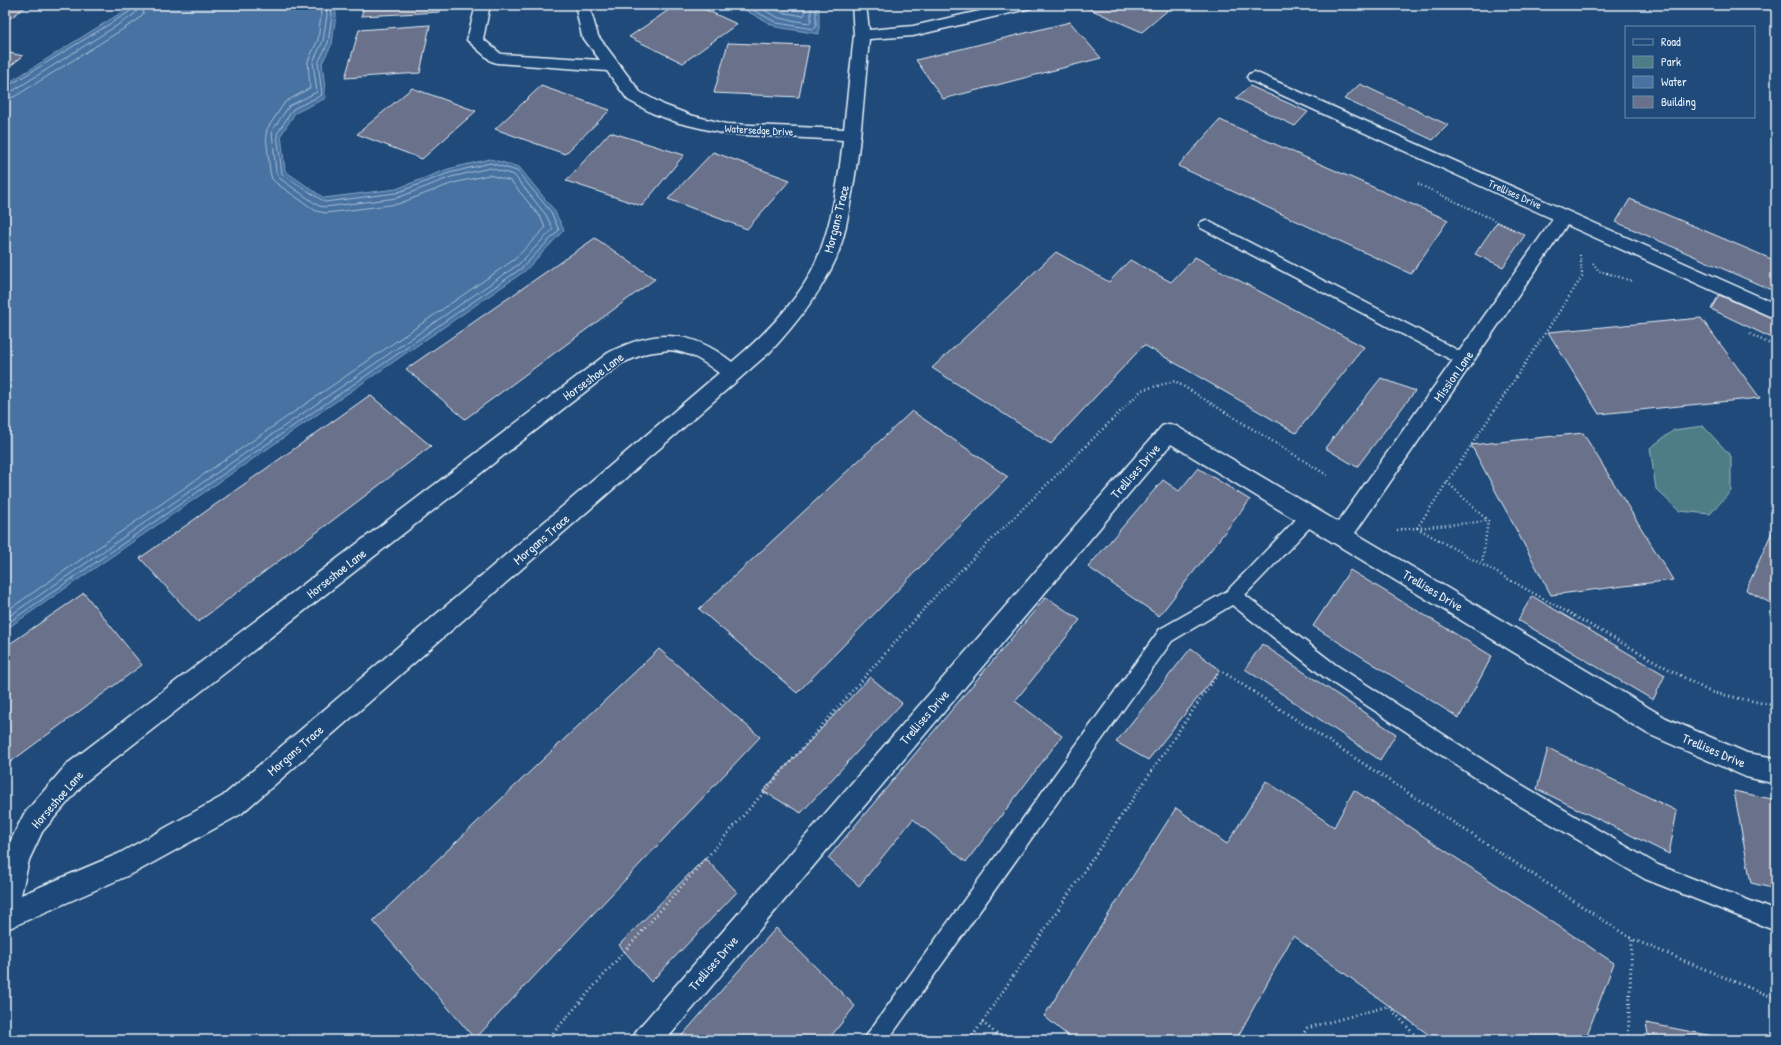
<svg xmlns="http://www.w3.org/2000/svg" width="1781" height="1045" font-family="'Patrick Hand',sans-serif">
	<rect width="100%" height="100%" fill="#1f4a7a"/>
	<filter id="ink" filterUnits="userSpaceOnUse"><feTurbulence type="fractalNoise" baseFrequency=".025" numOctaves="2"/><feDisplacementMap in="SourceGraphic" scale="8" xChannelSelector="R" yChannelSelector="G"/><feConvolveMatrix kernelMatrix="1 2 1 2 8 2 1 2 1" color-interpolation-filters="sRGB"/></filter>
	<g filter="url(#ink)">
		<path fill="#4f7d86" stroke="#9cb7bf" d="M1703 426 1731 456V491L1710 514 1679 511 1656 489 1650 448 1674 430Z"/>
		<g fill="#4772a1" stroke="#87a5c4">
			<path d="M131 5H335L336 15 332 44 322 63 326 98 295 113 281 135 285 171 324 198 396 189 448 169 490 159 519 167 554 210 564 230 525 271 5 630V85L127 9Z"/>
			<path d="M736 5H819V34L776 27Z"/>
		</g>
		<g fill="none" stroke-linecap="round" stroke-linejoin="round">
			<g stroke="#a8bed5" stroke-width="1">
				<path d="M744 5 777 23 814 29 816 27V5"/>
				<path d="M755 5 779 18 809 23 811 21V5"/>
				<path d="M767 5 781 12 803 16 805 14V5"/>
				<path d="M5 88 129 12 134 5"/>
				<path d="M5 93 11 92 132 16 137 11 139 5"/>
				<path d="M5 99 14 97 136 21 143 14 145 5"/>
				<path d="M5 612 515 259 545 228 541 218 511 181 489 175 453 183 398 204 326 213 316 211 276 183 272 179 270 172 266 136 267 129 285 102 310 88 308 61 318 40 321 15 320 5"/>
				<path d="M5 619 519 264 553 229 546 215 514 175 490 168 451 177 397 198 325 207 319 206 279 178 276 172 272 131 289 106 317 92 313 62 323 41 327 15 326 5"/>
				<path d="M5 625 522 268 559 230 551 212 517 171 490 163 449 173 396 193 325 202 282 174 277 134 293 109 322 95 318 63 328 43 332 15 331 5"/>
			</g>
		</g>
		<g fill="#69718b" stroke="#e8f1f8">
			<path d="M5 5H28L5 22Z"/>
			<path d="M365 5H441L440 12 361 16Z"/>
			<path d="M676 5H695L737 24 683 63 629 37Z"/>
			<path d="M1088 5H1174L1142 32 1085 7Z"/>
			<path d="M1070 22 1101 58 943 99 916 60Z"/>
			<path d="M430 25 420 73 345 78 359 30Z"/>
			<path d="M728 43 809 46 799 97 714 93Z"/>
			<path d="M5 52 23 56 5 70Z"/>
			<path d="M1360 84 1448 125 1433 140 1344 99Z"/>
			<path d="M541 86 610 110 565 154 495 129Z"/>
			<path d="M1250 86 1308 112 1295 126 1236 98Z"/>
			<path d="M412 88 476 111 422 159 357 134Z"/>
			<path d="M1220 120 1448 220 1411 274 1178 166Z"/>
			<path d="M610 132 684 155 642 206 566 181Z"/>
			<path d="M713 152 790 180 747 229 668 199Z"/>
			<path d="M1630 199 1776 261V292L1616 222Z"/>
			<path d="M1497 222 1525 235 1503 267 1475 254Z"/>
			<path d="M595 238 655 279 465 419 406 369Z"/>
			<path d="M1056 252 1109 282 1130 260 1171 282 1195 257 1364 347 1296 433 1144 345 1051 444 932 368Z"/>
			<path d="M1719 295 1776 320V340L1711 309Z"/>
			<path d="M1701 318 1760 398 1599 414 1548 332Z"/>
			<path d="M1381 378 1415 391 1357 467 1325 448Z"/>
			<path d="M370 395 431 446 198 622 140 558Z"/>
			<path d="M912 411 1008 477 797 693 699 609Z"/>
			<path d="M1583 433 1673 580 1551 595 1471 445Z"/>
			<path d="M1198 468 1250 500 1159 616 1088 567 1163 480 1179 491Z"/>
			<path d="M1776 523V606L1746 590Z"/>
			<path d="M1350 570 1492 656 1459 718 1313 626Z"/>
			<path d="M84 593 142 665 5 766V647Z"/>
			<path d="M1532 596 1665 675 1653 700 1518 620Z"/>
			<path d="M1046 597 1080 620 1015 701 1062 736 966 862 913 819 859 886 828 858Z"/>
			<path d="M1262 644 1396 734 1380 760 1245 669Z"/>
			<path d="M1191 648 1220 670 1148 760 1116 742Z"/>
			<path d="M659 649 760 737 475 1039 373 921Z"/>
			<path d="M870 677 902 703 801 813 763 791Z"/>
			<path d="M1548 748 1677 811 1669 854 1537 789Z"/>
			<path d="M1266 781 1334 827 1354 790 1614 963 1585 1040H1436L1293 936 1236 1040H1073L1044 1016 1176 808 1227 844Z"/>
			<path d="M1734 791 1776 800V889L1751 883Z"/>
			<path d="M705 858 737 892 651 982 619 945Z"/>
			<path d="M776 928 855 1006 828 1040H678Z"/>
			<path d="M1646 1023 1734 1040H1649Z"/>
		</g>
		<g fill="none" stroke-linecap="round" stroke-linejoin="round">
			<g stroke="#e8f1f8" stroke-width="3">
				<g id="lane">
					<path d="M1206 220 1469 356 1471 360 1469 364 1464 366 1459 364 1201 228 1199 225 1201 222Z"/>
					<path d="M1310 509 1316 511 1318 516 1316 521 1245 595 1336 665 1517 782 1658 865 1776 911V931L1645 879 1503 796 1324 677 1232 605 1172 641 888 1040H864L868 1033 1160 629 1227 591 1304 511Z"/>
				</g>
			</g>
			<g stroke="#e8f1f8" stroke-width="3">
				<g id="street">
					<path d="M476 5H490L483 39 501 54 600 60 582 36 575 5H589L598 36 640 92 664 105 690 115 726 124 844 129 854 35 852 5H866L869 30 913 26 1006 5H1033L1031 8 913 36 869 39C864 93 861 146 851 199 847 222 843 246 832 267 816 299 794 326 770 352L241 814 136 872 5 930V852L24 814 67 764 608 353C654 329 691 329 732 362 758 340 784 315 803 286 829 246 838 187 843 140L726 134 679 123 652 113 628 100 607 71 497 63 491 61 467 40ZM669 350C690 352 703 361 719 373L223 796 118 854 21 895 29 860 42 832 85 782 622 363 647 353Z"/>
					<path d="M1255 72 1776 304V319L1567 225 1355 533 1666 718 1747 753 1776 758V784L1746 777 1648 734 1171 444 666 1040H632L637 1030 1162 426 1169 424 1176 426 1338 522 1553 219 1249 80 1247 77 1249 74Z"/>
				</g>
			</g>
			<g stroke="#e8f1f8" stroke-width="2" stroke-dasharray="1 2.5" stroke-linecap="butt">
				<path d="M1418 184 1515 230"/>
				<path d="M1580 255 1582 274"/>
				<path d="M1593 263 1599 271 1610 274"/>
			</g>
			<g stroke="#e8f1f8" stroke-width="2.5" stroke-dasharray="1 3" stroke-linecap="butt">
				<path d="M1607 273 1632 281"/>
				<path d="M1750 334 1776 347"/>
				<path d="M1447 482 1488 521 1482 564"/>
				<path d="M1417 528 1582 277V273"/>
				<path d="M1417 528 1576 617"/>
				<path d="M1397 530 1488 521"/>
				<path d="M917 617 938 593 1142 390 1175 381 1327 475"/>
			</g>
			<g stroke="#e8f1f8" stroke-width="3" stroke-dasharray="1 3.5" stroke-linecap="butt">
				<path d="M1574 616 1710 692 1776 706"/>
				<path d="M982 1022 1004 1040"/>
				<path d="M547 1040 918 616"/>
				<path d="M970 1040 1220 670 1632 939"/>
				<path d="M1300 1040 1307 1028 1389 1006 1419 1040"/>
				<path d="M1628 1040 1632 939 1767 995 1776 997"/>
			</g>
			<use href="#lane" fill="#1f4a7a" fill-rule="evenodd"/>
			<use href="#street" fill="#1f4a7a" fill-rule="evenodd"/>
		</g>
	</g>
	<g text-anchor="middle" stroke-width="3.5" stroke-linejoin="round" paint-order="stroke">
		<g font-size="11" fill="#e8f1f8" stroke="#1f4a7a">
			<text transform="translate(759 130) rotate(3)" y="4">Watersedge Drive</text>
			<text transform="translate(1515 194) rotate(24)" y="4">Trellises Drive</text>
		</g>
		<g font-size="13" fill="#e8f1f8" stroke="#1f4a7a">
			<text transform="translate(836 219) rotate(-76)" y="5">Morgans Trace</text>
			<text transform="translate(593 376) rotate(-36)" y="5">Horseshoe Lane</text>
			<text transform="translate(1453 376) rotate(-55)" y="5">Mission Lane</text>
			<text transform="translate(1135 471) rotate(-49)" y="5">Trellises Drive</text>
			<text transform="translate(541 539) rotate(-41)" y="5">Morgans Trace</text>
			<text transform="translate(336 573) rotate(-38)" y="5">Horseshoe Lane</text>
			<text transform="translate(1433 590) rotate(31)" y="5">Trellises Drive</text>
			<text transform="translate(924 717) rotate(-49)" y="5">Trellises Drive</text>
			<text transform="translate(295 750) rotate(-41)" y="5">Morgans Trace</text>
			<text transform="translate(1714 750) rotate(23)" y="5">Trellises Drive</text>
			<text transform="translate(57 799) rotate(-49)" y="5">Horseshoe Lane</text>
			<text transform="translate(713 963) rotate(-49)" y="5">Trellises Drive</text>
		</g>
	</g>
	<rect width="1781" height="1045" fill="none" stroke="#1f4a7a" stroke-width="20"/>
	<rect x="10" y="10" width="1761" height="1025" fill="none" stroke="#e8f1f8" stroke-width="1.5" filter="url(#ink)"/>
	<rect x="1625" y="26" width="130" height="92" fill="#1f4a7a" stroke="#6f8dac"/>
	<rect x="1633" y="39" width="20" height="6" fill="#1f4a7a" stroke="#6f8dac"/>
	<text x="1661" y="46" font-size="12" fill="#e8f1f8">Road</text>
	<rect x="1633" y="56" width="20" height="12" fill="#4f7d86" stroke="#6f8dac"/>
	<text x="1661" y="66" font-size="12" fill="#e8f1f8">Park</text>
	<rect x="1633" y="76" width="20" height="12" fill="#4772a1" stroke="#6f8dac"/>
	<text x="1661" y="86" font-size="12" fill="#e8f1f8">Water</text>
	<rect x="1633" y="96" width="20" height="12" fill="#69718b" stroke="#6f8dac"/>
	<text x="1661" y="106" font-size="12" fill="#e8f1f8">Building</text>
</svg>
